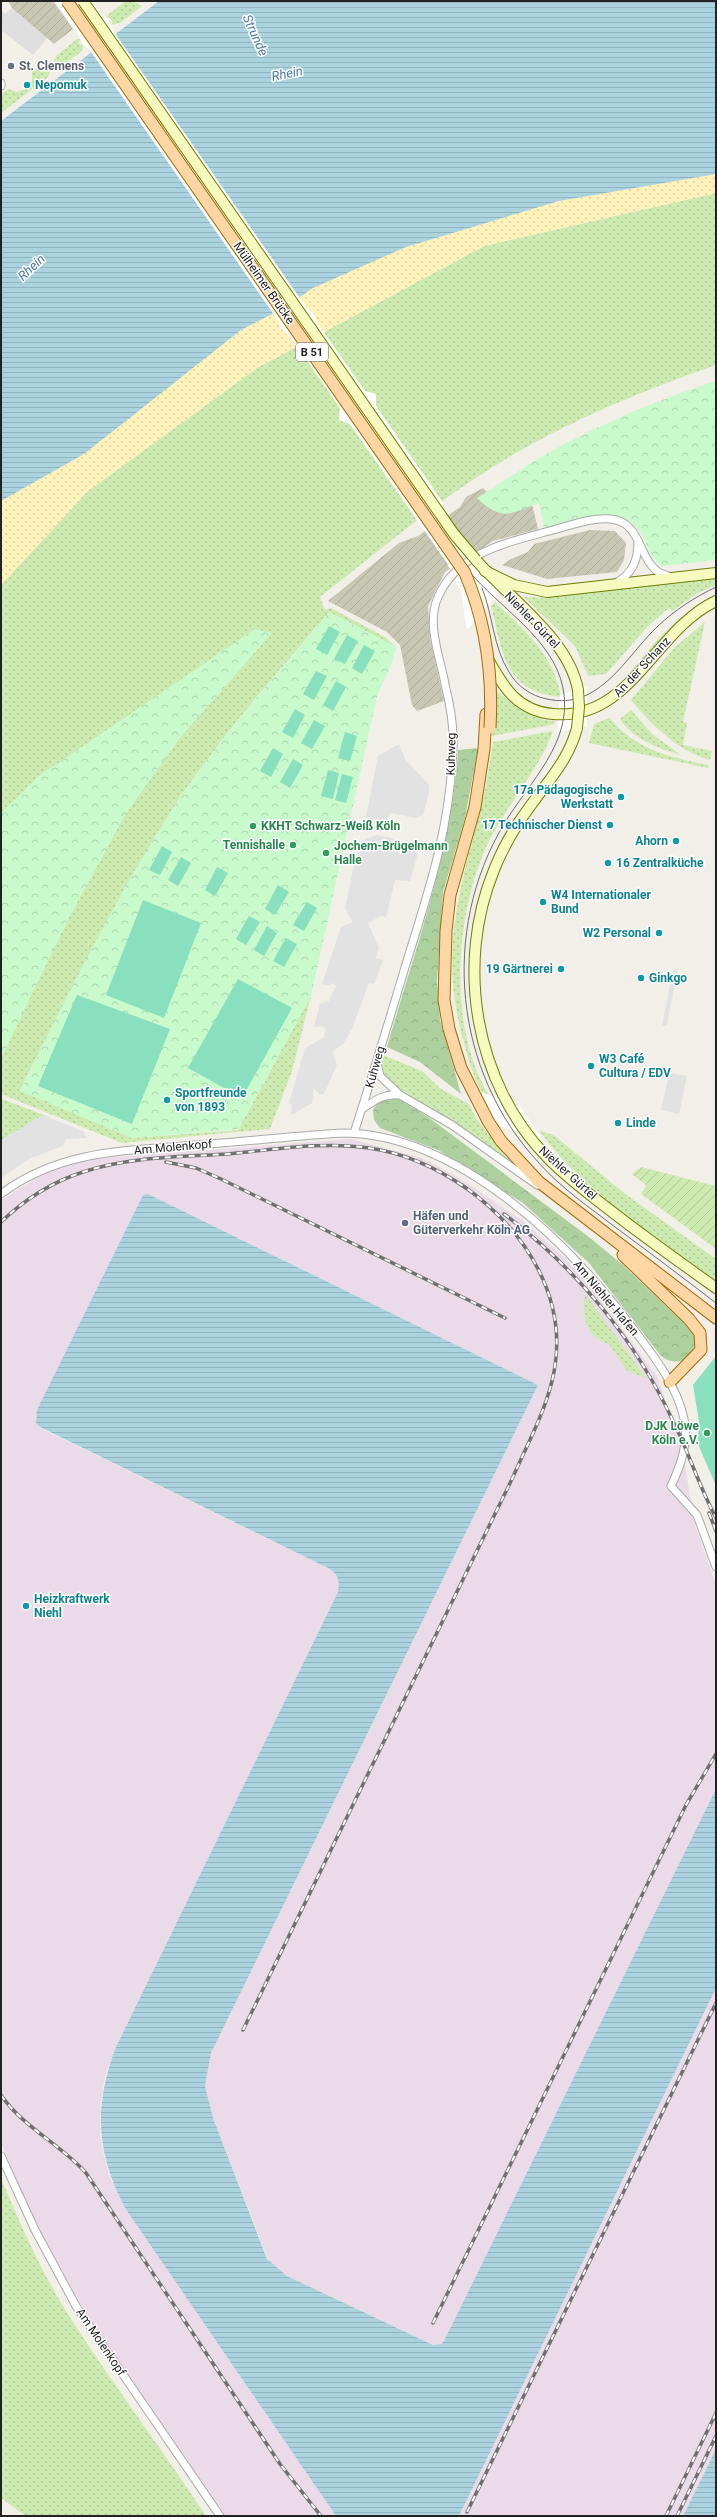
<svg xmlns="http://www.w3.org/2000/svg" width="717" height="2517" font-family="Roboto,sans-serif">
	<defs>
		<pattern id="construction-furrows" width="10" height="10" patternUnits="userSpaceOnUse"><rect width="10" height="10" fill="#c7c7b4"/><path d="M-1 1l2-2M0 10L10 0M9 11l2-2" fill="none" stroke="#abab9a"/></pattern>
		<pattern id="grass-dots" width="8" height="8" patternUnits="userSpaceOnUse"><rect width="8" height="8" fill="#cdebb0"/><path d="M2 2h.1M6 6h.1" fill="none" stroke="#b0c997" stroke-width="1.8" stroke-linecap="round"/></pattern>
		<pattern id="forest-crowns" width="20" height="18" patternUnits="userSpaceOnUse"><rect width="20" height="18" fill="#add19e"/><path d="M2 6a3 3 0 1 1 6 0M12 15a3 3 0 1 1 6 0" fill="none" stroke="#95b388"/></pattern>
		<pattern id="sand-dots" width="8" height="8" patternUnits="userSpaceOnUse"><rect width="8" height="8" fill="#fff1ba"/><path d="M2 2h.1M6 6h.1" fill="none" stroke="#dacea0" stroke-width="1.8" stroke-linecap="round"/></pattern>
		<pattern id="park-crowns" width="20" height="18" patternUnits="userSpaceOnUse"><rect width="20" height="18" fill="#c8facc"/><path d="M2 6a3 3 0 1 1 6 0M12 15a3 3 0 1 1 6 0" fill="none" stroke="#acd6af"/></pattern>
		<pattern id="garden-furrows" width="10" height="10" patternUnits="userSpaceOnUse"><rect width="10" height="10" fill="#cdebb0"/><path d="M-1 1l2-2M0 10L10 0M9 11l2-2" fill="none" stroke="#b0c997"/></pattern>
		<pattern id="water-rules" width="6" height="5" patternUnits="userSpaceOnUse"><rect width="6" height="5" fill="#aad3df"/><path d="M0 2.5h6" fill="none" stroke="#92b5bf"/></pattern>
	</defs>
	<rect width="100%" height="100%" fill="#f2efe9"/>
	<path fill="#e0dfdf" d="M12 8 47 38 33 55 1 30V9L5 14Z"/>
	<g fill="#ebdbe8">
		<path d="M351 1139 422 1158 458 1177 525 1222 567 1260 598 1297 657 1376 683 1454 695 1525 716 1585V1789L445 2341 441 2344 433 2345 287 2276 276 2268 268 2259 213 2118 205 2086 211 2053 538 1385 150 1195H143L35 1418 40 1428 334 1571 340 1584 338 1592 115 2049 105 2076 101 2102 100 2135 104 2156 109 2175 125 2208 336 2516H223L80 2303 23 2200 1 2142V1200L46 1172 92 1159Z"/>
		<path d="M716 1988V2449L683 2516H459Z"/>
	</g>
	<g fill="url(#construction-furrows)">
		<path d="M8 1H53L73 29 54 44 12 8Z"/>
		<path d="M483 488 499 505 532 504 538 529 493 541 445 572 428 606 430 639 444 701 417 711 412 705 400 645 387 632 328 601 399 543 418 536 460 507 466 497Z"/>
		<path d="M590 530 615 531 626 543 624 560 617 572 547 579 502 565 511 559 528 552 534 544Z"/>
	</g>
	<g fill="url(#grass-dots)">
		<path d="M126 1H132L142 6 120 23 112 25V20L106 16Z"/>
		<path d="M77 39H80L79 44 84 45 81 52 56 70 54 60 56 56Z"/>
		<path d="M49 61 51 68 48 77 1 113V95L8 89 17 92 26 89 32 81V72L41 63 43 66Z"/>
		<path d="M716 193V365C630 395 544 431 468 483 417 518 369 559 320 597L325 610 331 608 385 637 396 647 329 612C270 682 208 750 160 829 108 913 65 1002 20 1090L132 1138 238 1130 311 996 292 1071 270 1129 122 1143 1 1094V585L88 491 257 368 484 246Z"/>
		<path d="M716 578V585L698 593 672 611 669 608 648 626 606 674 588 676 575 646 524 597 548 598 646 585V594V585Z"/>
		<path d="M495 602C524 629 554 655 561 697 504 692 503 653 491 606Z"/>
		<path d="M681 617 683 619 630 678 628 675 658 639Z"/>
		<path d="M705 622 683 722 687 723 683 745 712 751 710 760C676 750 653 726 631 700L674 648Z"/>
		<path d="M494 689 519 709 544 720 554 721 555 724 492 736Z"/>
		<path d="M631 710 652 734 681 755C658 748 634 740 620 719Z"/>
		<path d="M610 718C634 749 671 758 709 765L708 768 589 743 594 724Z"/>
		<path d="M553 731C539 770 509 802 490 839 455 909 446 1028 490 1097L486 1099C475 1082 469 1062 464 1043 438 953 460 890 482 804 487 784 489 762 493 742Z"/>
		<path d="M383 1055 422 1071 441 1089 469 1104 476 1118 508 1160 392 1084 382 1072Z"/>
		<path d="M2 1099 49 1117 1 1142Z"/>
		<path d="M539 1130 555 1136 624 1193 716 1259V1282C656 1238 581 1191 539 1130Z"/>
		<path d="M585 1294 647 1379 626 1370 609 1344C586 1338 581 1315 585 1294Z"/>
		<path d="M1 2178C21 2227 43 2275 71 2319 114 2386 162 2449 206 2516H26L1 2498Z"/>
	</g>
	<g fill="url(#forest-crowns)">
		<path d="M478 748 465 818 443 892 437 981 440 1020 461 1094 420 1062 387 1047C415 949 452 851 458 750Z"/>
		<path d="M387 1098H397L428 1117 589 1237 624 1266 692 1331C702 1353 680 1371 661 1356L589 1263 523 1203 438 1150 380 1128 374 1120 373 1110 379 1101Z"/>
	</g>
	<path fill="url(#sand-dots)" d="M716 174V193L484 246 257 368 88 491 1 585V501L84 454 241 330 267 317 313 288 406 247 559 201Z"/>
	<g fill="url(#park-crowns)">
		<path d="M716 381V560L662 566C647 554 650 548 641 533 622 501 573 521 544 528L539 503C509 514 502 522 477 498 500 484 522 468 546 454 600 424 657 400 716 381Z"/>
		<path d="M329 612 396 647 392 662 377 696 311 996 238 1129 132 1138 20 1091C64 1002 108 913 160 829 208 750 271 682 329 612Z"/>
		<path d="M255 629 272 633 179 739 125 815 70 916 1 1058V813L39 776Z"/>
	</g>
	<path fill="url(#garden-furrows)" d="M641 1167 716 1186V1249L641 1194 646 1185 632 1174Z"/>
	<g fill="#88e0be">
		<path d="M329 626 340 632 327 655 316 649Z"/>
		<path d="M347 635 358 641 345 664 334 659Z"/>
		<path d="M364 645 375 651 362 674 352 668Z"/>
		<path d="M316 671 327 676 314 700 303 694Z"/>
		<path d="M336 681 346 687 333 711 323 705Z"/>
		<path d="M295 709 305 715 293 738 282 732Z"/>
		<path d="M314 720 325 726 312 749 301 743Z"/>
		<path d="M345 732 357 736 350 761 338 758Z"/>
		<path d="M273 748 283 754 271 777 260 771Z"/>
		<path d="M293 759 303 765 290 788 280 782Z"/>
		<path d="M328 770 339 773 333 799 321 796Z"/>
		<path d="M342 774 353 777 346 803 335 800Z"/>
		<path d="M162 846 172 852 160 875 149 870Z"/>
		<path d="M181 857 191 863 178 886 168 880Z"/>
		<path d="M217 867 228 873 215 896 205 890Z"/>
		<path d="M278 885 289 892 275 915 265 909Z"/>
		<path d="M143 900 201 923 164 1018 106 995Z"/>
		<path d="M307 902 317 908 304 931 293 925Z"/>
		<path d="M249 916 260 922 246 945 236 939Z"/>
		<path d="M267 926 277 933 264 956 254 950Z"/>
		<path d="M286 938 297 944 284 967 273 961Z"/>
		<path d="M238 979 292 1008 242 1098 188 1068Z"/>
		<path d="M77 995 170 1029 132 1124 38 1086Z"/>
		<path d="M716 1356V1486L698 1444 699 1421 693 1385Z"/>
	</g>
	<g fill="#e2e2e2">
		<path d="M399 744 405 759 429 785V792L423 815 416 818 390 813 386 823 366 817 378 756Z"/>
		<path d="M376 835 391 838 418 853 410 881 395 880 386 917 381 916 368 923 379 948 376 958 383 960 374 984 369 983 352 1029 343 1044 334 1050 333 1054 337 1065 324 1094 320 1095 314 1088 312 1103 291 1115 292 1104 289 1103 305 1048 323 1038 326 1030 323 1026 314 1027 320 1004 329 1001 336 986 333 983 328 986 322 984 341 927 353 922 345 908 359 842Z"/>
		<path d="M678 969 667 1025 662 1026 673 970Z"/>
		<path d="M669 1073 687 1076 679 1114 661 1110Z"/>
		<path d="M43 1115 83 1131 87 1138 66 1139 63 1146 29 1159 1 1178V1140Z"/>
	</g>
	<g fill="url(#water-rules)">
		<path d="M159 1H716V174L559 201 406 247 313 288 284 308 241 330 84 454 1 501V121Z"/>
		<path d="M148 1194 538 1385 211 2053 205 2086 213 2118 267 2259 287 2276 433 2345 441 2344 444 2341 716 1789V1988L459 2516H336L125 2208C96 2152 94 2108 115 2049L338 1592C340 1581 338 1573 328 1568L40 1427 36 1423 37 1410 143 1195Z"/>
		<path d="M716 2449V2516H683Z"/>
	</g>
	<g fill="#fff">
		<path d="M55 1H92L102 15 108 18 114 32 304 304 315 315 316 321 365 391 376 394V406L444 504 434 511 463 552 499 592 467 630 461 592 447 563 350 424 339 420 340 408 291 338 280 327 279 322 89 49 84 46 77 32Z"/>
		<path d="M587 687V726L557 732 560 695Z"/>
		<path d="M461 1084 520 1107 544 1141 478 1118Z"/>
	</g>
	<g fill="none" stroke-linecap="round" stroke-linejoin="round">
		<g stroke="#a9a9a9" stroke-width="9">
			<g id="minor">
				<path d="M1 83V86"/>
				<path d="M616 583C633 573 638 560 638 541"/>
				<path d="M377 1063 380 1076 400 1095 452 1125 537 1185"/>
				<path d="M362 1109C374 1101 384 1093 399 1095"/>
				<path d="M354 1133C372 1077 389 1021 406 964 430 887 450 828 453 747 454 726 450 704 445 684 440 657 426 624 438 597 458 551 510 542 553 530 572 525 592 517 611 519 642 522 638 560 660 573 664 575 669 576 672 577"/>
				<path d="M1 1194C64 1147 134 1151 209 1144 254 1141 300 1135 345 1133 459 1135 568 1242 632 1327 653 1355 677 1385 684 1419 689 1443 681 1465 671 1486L697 1515 716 1567"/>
				<path d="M1 2156 35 2230 76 2306 220 2516"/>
			</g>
		</g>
		<g stroke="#707d05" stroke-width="12">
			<g id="secondary">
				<path d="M476 560C509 598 569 639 578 690"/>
				<path d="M485 571 514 585 547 592 716 573"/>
				<path d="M489 661C504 688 518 711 553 714 631 721 654 630 716 601"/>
				<path d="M577 728C569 759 549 780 531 805 516 825 503 847 494 870 455 965 475 1083 547 1157 564 1175 583 1189 602 1204 639 1233 678 1261 716 1288"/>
			</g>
		</g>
		<g stroke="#a06b00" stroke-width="13">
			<g id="primary">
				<path d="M486 714 484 749 475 807 450 895 446 931 444 1000 449 1029 461 1068 488 1121 501 1141 539 1182 716 1318"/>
				<path d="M623 1255 689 1319 700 1333 701 1350 670 1382"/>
			</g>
		</g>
		<use href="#minor" stroke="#fff" stroke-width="7"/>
		<use href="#secondary" stroke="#f7fabf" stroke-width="10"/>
		<use href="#primary" stroke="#fcd6a4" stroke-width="11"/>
		<g stroke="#707070" stroke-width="1">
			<path d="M71 1 468 570C499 608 553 638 563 688 574 742 529 782 504 824 440 931 454 1072 539 1163 561 1188 589 1207 615 1227 649 1252 682 1277 716 1303"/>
			<path d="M482 588C493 615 493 647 509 672 517 686 531 696 547 699 600 711 626 656 658 626 675 610 695 597 716 587"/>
		</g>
		<g stroke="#707070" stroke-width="3.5">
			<g id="rail">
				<path d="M166 1162 196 1168 221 1179 505 1318"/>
				<path d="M504 1214C576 1268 635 1339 673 1421 689 1453 699 1486 716 1518"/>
				<path d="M1 1222C24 1200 52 1182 83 1172 128 1157 179 1157 227 1154 274 1150 322 1141 369 1148 404 1153 437 1168 466 1188"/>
				<path d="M709 1513 716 1531"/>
				<path d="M243 2030 513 1477C527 1445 544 1414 552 1381 572 1300 525 1229 462 1185"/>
				<path d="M1 2095C23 2127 60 2144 86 2173L280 2464 321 2516"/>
				<path d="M433 2323 686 1805 716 1754"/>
				<path d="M467 2512 716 2003"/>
				<path d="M666 2516 716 2413"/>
				<path d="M677 2516 716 2436"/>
			</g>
		</g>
		<use href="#rail" stroke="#fff" stroke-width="2" stroke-dasharray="6" stroke-linecap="butt"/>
		<g stroke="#707d05" stroke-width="12" stroke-linecap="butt">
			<g id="secondary-bridge">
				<path d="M83 1 454 534 476 560"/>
				<path d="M577 728 579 707 578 690"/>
			</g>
		</g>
		<g stroke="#a06b00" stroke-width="13" stroke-linecap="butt">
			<path id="primary-bridge" d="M67 1 465 573C486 622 493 675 490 728"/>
		</g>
		<use href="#secondary-bridge" stroke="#f7fabf" stroke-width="10"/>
		<use href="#primary-bridge" stroke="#fcd6a4" stroke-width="11"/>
	</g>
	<circle fill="#6b7280" stroke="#fff" stroke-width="1.5" cx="11" cy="66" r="4"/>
	<g fill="#0f9aa8" stroke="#fff" stroke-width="1.5">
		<circle cx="27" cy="85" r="4"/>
		<circle cx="621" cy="797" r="4"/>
		<circle cx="610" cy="825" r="4"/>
		<circle cx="676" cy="841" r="4"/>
		<circle cx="608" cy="863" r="4"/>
		<circle cx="543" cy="902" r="4"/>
		<circle cx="659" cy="933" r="4"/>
		<circle cx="561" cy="969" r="4"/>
		<circle cx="641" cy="978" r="4"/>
		<circle cx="591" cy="1066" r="4"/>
		<circle cx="167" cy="1100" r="4"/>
		<circle cx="618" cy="1123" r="4"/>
		<circle cx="26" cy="1606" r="4"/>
	</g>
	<g fill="#2e9e5b" stroke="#fff" stroke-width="1.5">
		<circle cx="253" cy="826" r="4"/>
		<circle cx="293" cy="845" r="4"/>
		<circle cx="326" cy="853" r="4"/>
		<circle cx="707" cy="1433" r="4"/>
	</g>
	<circle fill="#5c6f8a" stroke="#fff" stroke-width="1.5" cx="405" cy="1223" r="4"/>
	<g text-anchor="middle" stroke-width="3" stroke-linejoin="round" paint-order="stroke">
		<rect fill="#fff" stroke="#646464" stroke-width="1" x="296" y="343" width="32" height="18" rx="3"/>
		<g font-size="11" font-weight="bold" fill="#222">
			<text x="312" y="356">B 51</text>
		</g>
		<g font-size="12" font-weight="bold" fill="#5b616d" stroke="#fff" text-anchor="start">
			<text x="19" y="70">St. Clemens</text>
		</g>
		<g font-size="12" font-weight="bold" fill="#0d838f" stroke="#fff" text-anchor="start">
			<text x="35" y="89">Nepomuk</text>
			<text x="613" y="794" text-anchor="end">17a Pädagogische<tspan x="613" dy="14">Werkstatt</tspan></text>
			<text x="602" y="829" text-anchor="end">17 Technischer Dienst</text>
			<text x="668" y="845" text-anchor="end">Ahorn</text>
			<text x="616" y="867">16 Zentralküche</text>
			<text x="551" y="899">W4 Internationaler<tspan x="551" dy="14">Bund</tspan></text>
			<text x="651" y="937" text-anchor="end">W2 Personal</text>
			<text x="553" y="973" text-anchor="end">19 Gärtnerei</text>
			<text x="649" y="982">Ginkgo</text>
			<text x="599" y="1063">W3 Café<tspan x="599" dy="14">Cultura / EDV</tspan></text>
			<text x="175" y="1097">Sportfreunde<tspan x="175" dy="14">von 1893</tspan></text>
			<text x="626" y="1127">Linde</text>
			<text x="34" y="1603">Heizkraftwerk<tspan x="34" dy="14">Niehl</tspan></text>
		</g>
		<g font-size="12" fill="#222" stroke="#fff">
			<text transform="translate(264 283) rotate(55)" y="4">Mülheimer Brücke</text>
			<text transform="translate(532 620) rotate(46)" y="4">Niehler Gürtel</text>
			<text transform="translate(642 667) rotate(-47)" y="4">An der Schanz</text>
			<text transform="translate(451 754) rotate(-89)" y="4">Kuhweg</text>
			<text transform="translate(375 1067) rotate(-74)" y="4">Kuhweg</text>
			<text transform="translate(173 1147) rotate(-5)" y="4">Am Molenkopf</text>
			<text transform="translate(568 1173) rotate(42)" y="4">Niehler Gürtel</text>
			<text transform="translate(606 1298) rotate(50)" y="4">Am Niehler Hafen</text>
			<text transform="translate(101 2342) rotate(56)" y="4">Am Molenkopf</text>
		</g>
		<g font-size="12" font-weight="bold" fill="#27864d" stroke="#fff" text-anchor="start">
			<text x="261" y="830">KKHT Schwarz-Weiß Köln</text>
			<text x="285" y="849" text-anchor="end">Tennishalle</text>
			<text x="334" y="850">Jochem-Brügelmann<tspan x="334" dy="14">Halle</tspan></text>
			<text x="699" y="1430" text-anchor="end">DJK Löwe<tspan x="699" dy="14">Köln e.V.</tspan></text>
		</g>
		<g font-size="12" font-weight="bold" fill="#4e5e75" stroke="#fff" text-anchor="start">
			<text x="413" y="1220">Häfen und<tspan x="413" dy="14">Güterverkehr Köln AG</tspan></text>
		</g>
		<g font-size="13" font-style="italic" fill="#4a7aab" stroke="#fff">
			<text transform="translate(256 35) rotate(66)" y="5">Strunde</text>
			<text transform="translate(287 73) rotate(-11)" y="5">Rhein</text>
			<text transform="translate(31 267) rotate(-43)" y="5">Rhein</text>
		</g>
	</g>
	<rect width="717" height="2517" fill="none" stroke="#222222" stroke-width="4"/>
</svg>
